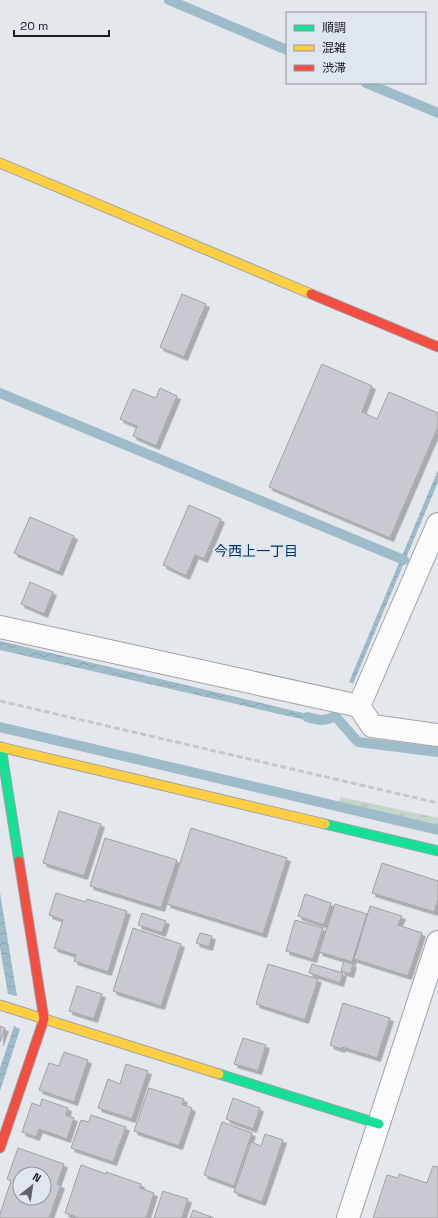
<svg xmlns="http://www.w3.org/2000/svg" width="438" height="1218" font-family="'Space Grotesk','Noto Sans JP',sans-serif">
	<defs>
		<pattern id="grass-tufts" width="24" height="20" patternUnits="userSpaceOnUse"><rect width="24" height="20" fill="#c4d5cc"/><path d="M3 7l-1-3M5 7V3M7 7l1-3M15 17l-1-3M17 17v-4M19 17l1-3" fill="none" stroke="#a8b6af"/></pattern>
		<pattern id="water-waves" width="16" height="10" patternUnits="userSpaceOnUse"><rect width="16" height="10" fill="#9ebbca"/><path d="M0 5q4-4 8 0t8 0" fill="none" stroke="#88a0ad"/></pattern>
		<filter id="shadow"><feDropShadow dx="3.5" dy="3.5" stdDeviation="0" flood-color="#0004"/></filter>
	</defs>
	<rect width="100%" height="100%" fill="#e4e7ec"/>
	<path fill="url(#grass-tufts)" d="M341 797 438 818V825L338 802Z"/>
	<g fill="url(#water-waves)">
		<path d="M438 470V482L353 684 349 682Z"/>
		<path d="M0 641 320 717 319 723 0 650Z"/>
		<path d="M0 893 17 996 8 994 0 948Z"/>
		<path d="M14 1026 20 1029 0 1091V1068Z"/>
	</g>
	<g fill="none" stroke-linecap="round" stroke-linejoin="round">
		<g stroke="#9ebbca" stroke-width="10">
			<path d="M169 0 287 50"/>
			<path d="M366 83 438 113"/>
			<path d="M0 393 404 560"/>
			<path d="M307 717C318 720 325 722 335 716L358 742 438 752"/>
			<path d="M0 727 438 830"/>
		</g>
	</g>
	<g fill="#c9c9d2" stroke="#a0a1a4" fill-rule="evenodd" filter="url(#shadow)">
		<path d="M182 294 206 304 184 357 160 347Z"/>
		<path d="M322 364 372 386 362 412 377 419 389 392 438 413V427L390 538 269 487Z"/>
		<path d="M160 388 177 396 156 446 133 436 137 426 120 419 133 389 156 398Z"/>
		<path d="M189 505 221 519 204 559 195 555 186 576 163 565Z"/>
		<path d="M30 517 74 536 59 572 14 553Z"/>
		<path d="M30 582 53 592 44 614 21 604Z"/>
		<path d="M59 811 101 824 84 876 43 863Z"/>
		<path d="M191 828 287 858 263 934 167 904Z"/>
		<path d="M105 838 177 860 161 908 90 886Z"/>
		<path d="M382 863 438 881V899L434 912 372 893Z"/>
		<path d="M56 893 86 902 87 899 127 911 108 972 74 961 76 955 54 948 63 920 49 915Z"/>
		<path d="M305 894 331 903 324 925 298 916Z"/>
		<path d="M335 904 367 914 352 962 319 952Z"/>
		<path d="M370 906 402 916 398 925 422 933 408 976 354 959Z"/>
		<path d="M142 913 166 921 162 933 138 925Z"/>
		<path d="M295 920 323 928 313 959 286 951Z"/>
		<path d="M133 928 181 944 161 1006 113 991Z"/>
		<path d="M200 933 212 936 209 947 196 943Z"/>
		<path d="M344 961 353 964 350 974 341 971Z"/>
		<path d="M268 964 318 979 305 1020 256 1004Z"/>
		<path d="M312 964 343 973 340 983 309 973Z"/>
		<path d="M77 986 102 994 94 1019 69 1011Z"/>
		<path d="M343 1003 390 1018 377 1058 342 1047 341 1049 330 1045Z"/>
		<path d="M0 1026 5 1028 0 1042Z"/>
		<path d="M243 1038 266 1045 258 1071 234 1064Z"/>
		<path d="M64 1052 88 1060 74 1102 39 1090 49 1063 59 1066Z"/>
		<path d="M126 1064 148 1071 132 1119 98 1108 108 1079 120 1084Z"/>
		<path d="M149 1088 184 1099 182 1104 192 1108 179 1146 134 1131Z"/>
		<path d="M233 1098 260 1108 253 1129 226 1119Z"/>
		<path d="M42 1099 68 1108 66 1115 74 1118 67 1139 39 1129 36 1137 22 1132 32 1103 40 1106Z"/>
		<path d="M91 1115 126 1127 113 1162 71 1148 81 1120 89 1122Z"/>
		<path d="M222 1122 252 1133 234 1186 204 1175Z"/>
		<path d="M265 1134 283 1140 262 1202 234 1192 251 1142 261 1146Z"/>
		<path d="M18 1148 64 1164 57 1184 61 1185 49 1218H0V1214L11 1181 7 1179ZM20 1174H44V1198H20Z"/>
		<path d="M81 1165 106 1174V1172L141 1184 140 1188 154 1193 146 1218H79L65 1213Z"/>
		<path d="M433 1166 438 1167V1218H373L387 1175 398 1178 399 1174 427 1183Z"/>
		<path d="M163 1191 188 1199 182 1218H154Z"/>
		<path d="M193 1210 214 1218H190Z"/>
	</g>
	<g fill="none" stroke-linecap="round" stroke-linejoin="round">
		<g stroke="#9fa2a6" stroke-width="24">
			<g id="street">
				<path d="M438 524 359 706 372 726 438 735"/>
				<path d="M0 627 359 706"/>
				<path d="M348 1218 438 942"/>
			</g>
		</g>
		<g stroke="#9fa2a6" stroke-width="11">
			<g id="fast">
				<path d="M1 747 19 861"/>
				<path d="M325 824 438 851"/>
				<path d="M219 1074 379 1124"/>
			</g>
		</g>
		<g stroke="#9fa2a6" stroke-width="11">
			<g id="slow">
				<path d="M0 163 311 294"/>
				<path d="M0 747 325 824"/>
				<path d="M0 1005 219 1074"/>
			</g>
		</g>
		<g stroke="#9fa2a6" stroke-width="11">
			<g id="jam">
				<path d="M311 294 438 347"/>
				<path d="M0 1148 44 1019 19 861"/>
			</g>
		</g>
		<use href="#street" stroke="#fbfbfc" stroke-width="22"/>
		<use href="#fast" stroke="#16e098" stroke-width="9"/>
		<use href="#slow" stroke="#ffcf43" stroke-width="9"/>
		<use href="#jam" stroke="#f24e42" stroke-width="9"/>
		<path stroke="#c5c7c8" stroke-width="3" stroke-dasharray="6 3" stroke-linecap="butt" d="M0 701 438 803"/>
	</g>
	<g text-anchor="middle" stroke-width="4" stroke-linejoin="round" paint-order="stroke">
		<g font-size="14" fill="#003667" stroke="#e0e6ef">
			<text x="256" y="556">今西上一丁目</text>
		</g>
	</g>
	<rect x="286" y="12" width="140" height="72" fill="#e0e6ef" stroke="#91959c"/>
	<rect x="294" y="25" width="20" height="6" fill="#16e098" stroke="#91959c"/>
	<text x="322" y="32" font-size="12" fill="#1a1c1f">順調</text>
	<rect x="294" y="45" width="20" height="6" fill="#ffcf43" stroke="#91959c"/>
	<text x="322" y="52" font-size="12" fill="#1a1c1f">混雑</text>
	<rect x="294" y="65" width="20" height="6" fill="#f24e42" stroke="#91959c"/>
	<text x="322" y="72" font-size="12" fill="#1a1c1f">渋滞</text>
	<g transform="translate(32 1186) rotate(30)"><circle r="19" fill="#e0e6ef" stroke="#91959c"/>
	<path d="M0-3L7 15L0 10L-7 15Z" fill="#616367"/>
	<text y="-6" font-size="11" font-weight="bold" text-anchor="middle" fill="#1a1c1f">N</text>
	</g>
	<path d="M14 30v6h95v-6" fill="none" stroke="#1a1c1f" stroke-width="2"/>
	<text x="20" y="30" font-size="12" fill="#1a1c1f" stroke="#e0e6ef" stroke-width="3" paint-order="stroke">20 m</text>
</svg>
